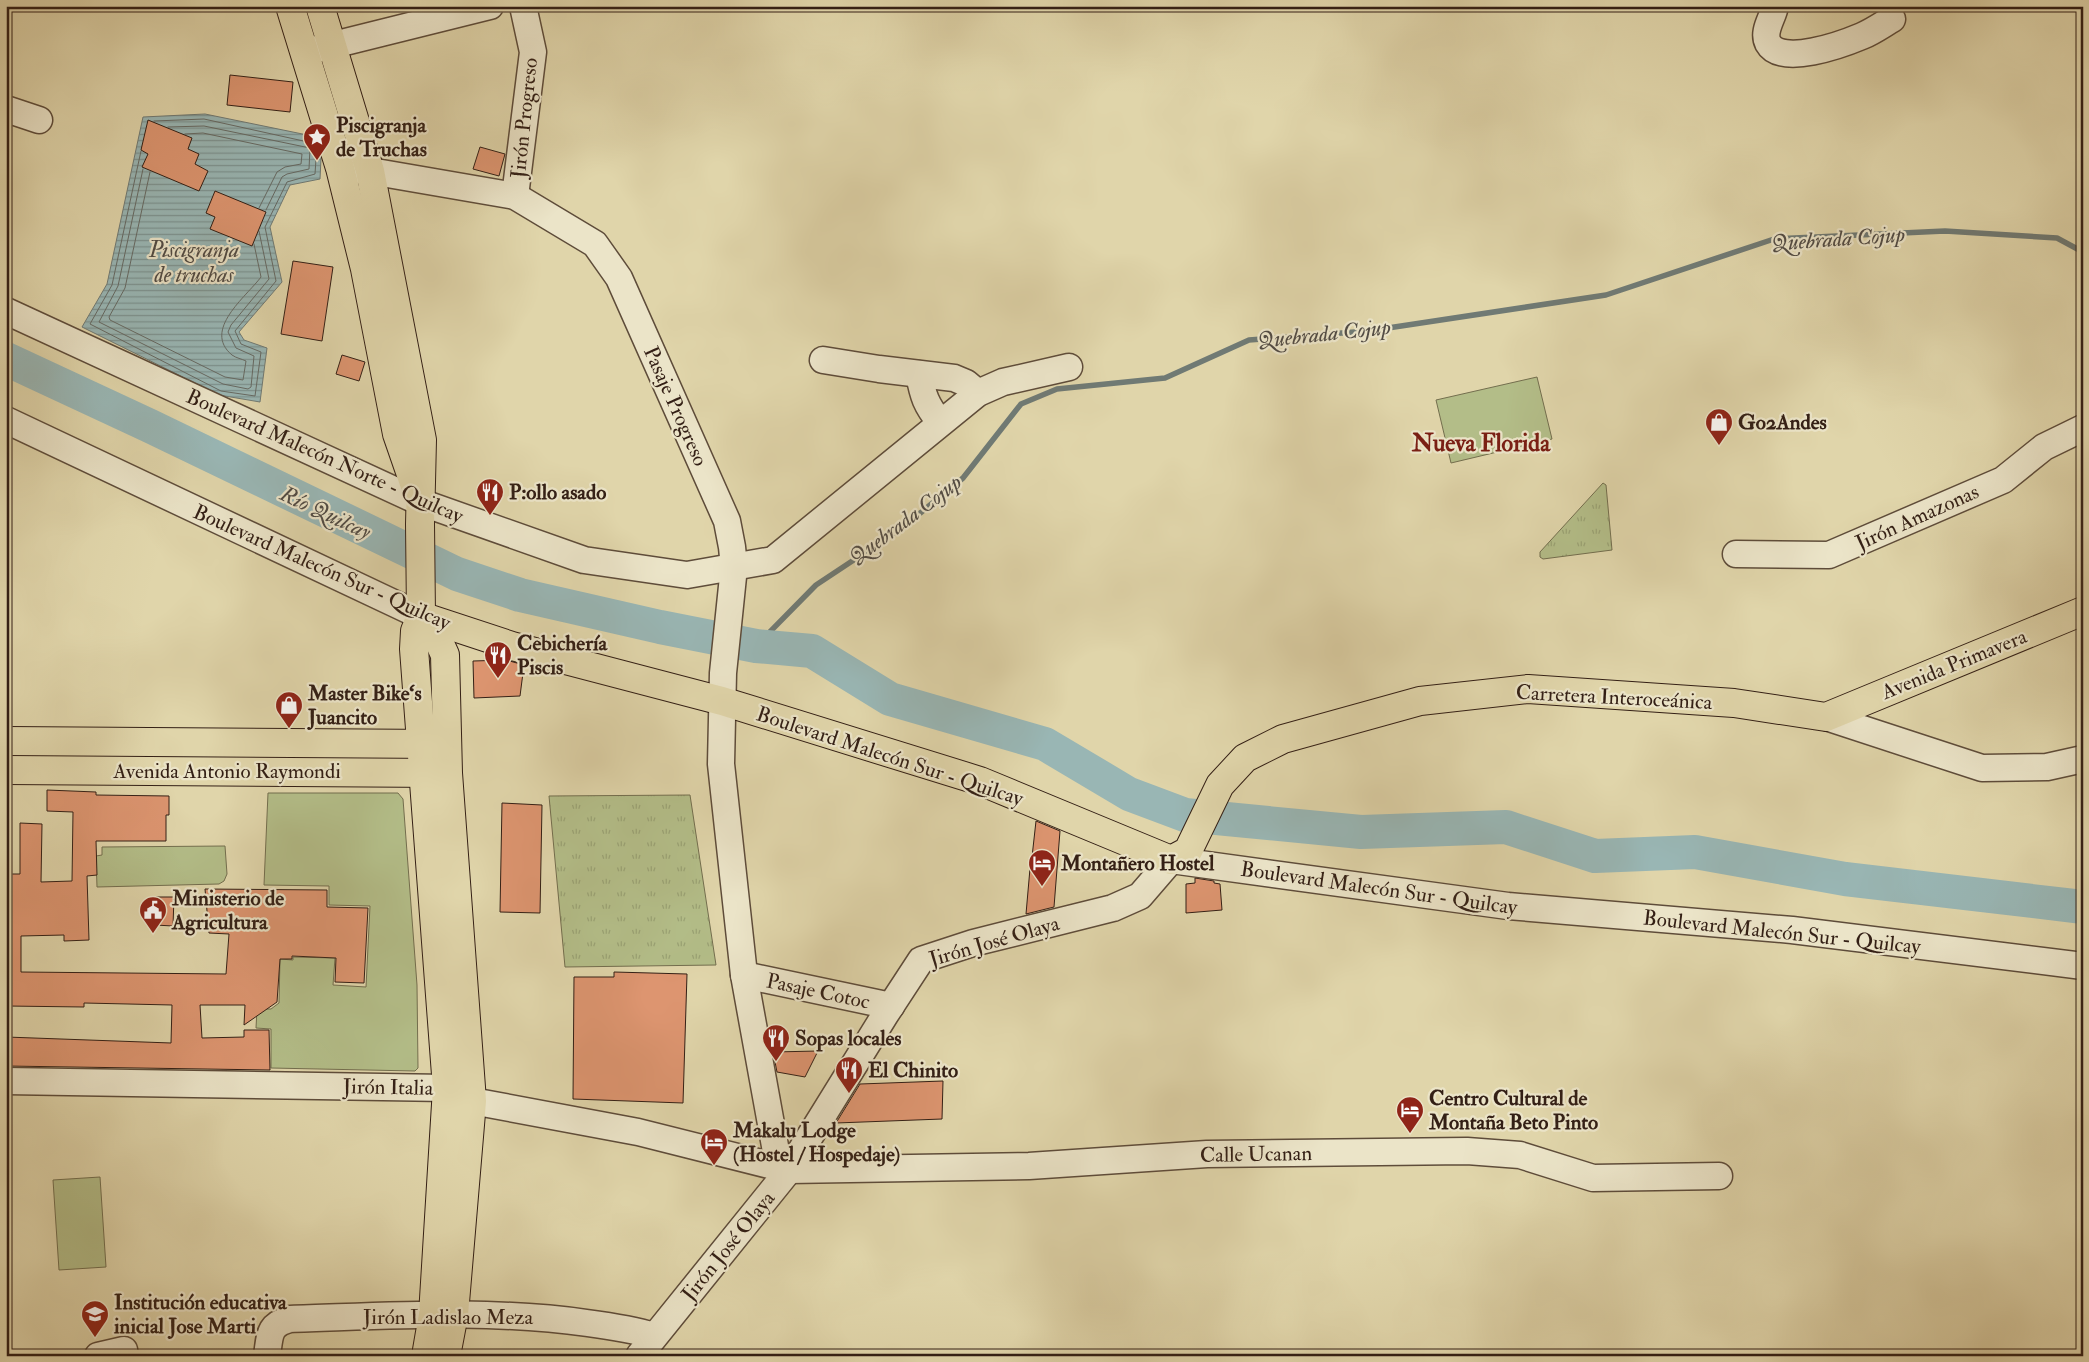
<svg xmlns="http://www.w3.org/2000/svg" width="2089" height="1362" font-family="'IM FELL Double Pica',serif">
	<defs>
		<pattern id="park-tufts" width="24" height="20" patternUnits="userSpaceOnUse" patternTransform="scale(1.25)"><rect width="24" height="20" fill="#b3bd88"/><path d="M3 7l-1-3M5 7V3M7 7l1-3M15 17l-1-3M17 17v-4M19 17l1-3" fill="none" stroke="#9aa274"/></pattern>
		<pattern id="water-rules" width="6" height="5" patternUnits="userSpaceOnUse" patternTransform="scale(1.25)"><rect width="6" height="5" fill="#99b6b4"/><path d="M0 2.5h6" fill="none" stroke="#7d9391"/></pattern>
	</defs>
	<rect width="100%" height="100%" fill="#e0d5aa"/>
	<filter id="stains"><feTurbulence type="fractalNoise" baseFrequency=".004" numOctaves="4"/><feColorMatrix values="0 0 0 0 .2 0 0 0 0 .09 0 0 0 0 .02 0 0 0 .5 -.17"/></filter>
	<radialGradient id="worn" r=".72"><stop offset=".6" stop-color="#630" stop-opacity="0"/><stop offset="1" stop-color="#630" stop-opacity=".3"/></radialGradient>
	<g fill="#b3bd88" stroke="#736e4e">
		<path d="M1537 377 1552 439 1451 463 1436 400Z"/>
		<path d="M268 793H398L403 799 417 985 418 1068 415 1071 271 1068V1029L256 1028 257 1009H271L279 1003 280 959 293 960V957L335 958 333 985 366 987 370 906 329 905V886L264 885Z"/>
		<path d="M225 846 227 874 224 881 219 884 97 887 96 856 102 855V847Z"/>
		<path d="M100 1177 106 1267 59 1270 53 1180Z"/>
	</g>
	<g fill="url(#park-tufts)" stroke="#736e4e">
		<path d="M1603 483 1606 485 1612 550 1543 559 1540 557V552Z"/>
		<path d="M690 795 716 965 565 967 549 796Z"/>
	</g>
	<path fill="url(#water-rules)" stroke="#707a74" d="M205 114 322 138 320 179 290 185 270 227 282 282 239 332 244 340 267 348 260 402 219 395 82 327 107 284 143 117Z"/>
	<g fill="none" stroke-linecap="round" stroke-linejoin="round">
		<g stroke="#666a64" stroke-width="1">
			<path d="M168 127 204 126 310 148 309 169 287 174 282 177 266 210"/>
			<path d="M185 134 203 133 302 154 301 164 285 167 277 172 259 208"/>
			<path d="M141 151 112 285 90 324 221 391 255 396 261 352 241 344 235 331 276 281 265 227 287 182 315 174 317 144 204 119 154 121"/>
			<path d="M143 169 118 286 99 322 223 384 248 389 251 387 254 356 236 348 228 332 231 325 269 279 259 231"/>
			<path d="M150 172 125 288 109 317 110 320 225 377 243 380 246 361C242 359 236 358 232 355 202 330 246 297 261 277L254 244"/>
		</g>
		<path stroke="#707a74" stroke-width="5.5" d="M756 646 816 585 902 528 963 478 1021 404 1057 389 1165 378 1249 340 1368 331 1606 295 1774 239 1945 231 2057 238 2083 252"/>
		<path stroke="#99b6b4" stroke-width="34" d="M6 359 150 426 457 574 520 595 660 627 756 646 812 651 890 699 1045 744 1129 794 1185 815 1361 832 1506 827 1595 856 1695 852 1845 879 2083 907"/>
	</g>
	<g fill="#dd9570" stroke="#331f15">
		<path d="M230 75 293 82 290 112 227 105Z"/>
		<path d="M148 120 192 138 188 149 199 154 195 164 208 171 199 191 142 167 148 154 141 150Z"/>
		<path d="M480 147 505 154 499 176 473 169Z"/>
		<path d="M215 191 266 212 252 246 210 229 215 217 206 213Z"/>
		<path d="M293 261 333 267 322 341 281 334Z"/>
		<path d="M342 355 365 362 359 381 336 374Z"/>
		<path d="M506 660 524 665 520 696 474 698 473 661Z"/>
		<path d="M47 790 96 792V795L169 796V815H166V841H96L97 875 87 876 89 940 64 941V935L21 936V972L226 974 229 934 209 933 205 889 327 890V907L368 908 364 983 335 982 336 958 292 956V959H280L277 1002 244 1025 245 1005H200L202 1038 244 1037V1030H269L270 1070 6 1066V1037L171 1043 172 1005 84 1003V1007L7 1006 6 874H20V823L42 824 41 882 72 881 73 812 47 811Z"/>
		<path d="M502 803 542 805 540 913 500 912Z"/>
		<path d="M1036 821 1060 831 1054 907 1026 914 1031 857H1032Z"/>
		<path d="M1195 878 1214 881V883L1220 884 1222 910 1186 913V884L1195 883Z"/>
		<path d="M155 897H174L173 926 155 925Z"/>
		<path d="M614 972 687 974 683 1103 573 1099 574 977H614Z"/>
		<path d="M818 1051 805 1077 777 1072 773 1052Z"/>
		<path d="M943 1081 942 1119 836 1123 860 1084Z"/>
	</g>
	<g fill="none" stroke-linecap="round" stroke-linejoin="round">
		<g stroke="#5e4c3a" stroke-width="29">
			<g id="minor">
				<path d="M1775 6C1773 18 1762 31 1768 43 1781 67 1843 44 1862 36 1872 32 1882 25 1892 19"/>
				<path d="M305 52 490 6"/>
				<path d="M6 109 39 120"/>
				<path d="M340 168 370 171 515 196 595 244 619 278 727 521 732 547 734 567 723 673 721 764 744 975 779 1168"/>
				<path d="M515 196 533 52 523 6"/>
				<path d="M6 311 420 502 584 560 687 575 773 560 978 393 1003 382 1069 367"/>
				<path d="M823 360 879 369 954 378 966 383 978 393"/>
				<path d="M919 374C923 396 926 405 940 422"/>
				<path d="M6 420 421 616"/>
				<path d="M1736 554 1829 555 2003 480 2044 447 2083 428"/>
				<path d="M1826 717 1982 768 2047 767 2083 759"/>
				<path d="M744 975 891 1006"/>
				<path d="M6 1081 447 1088 472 1101 638 1132 789 1170 1029 1166 1207 1154 1467 1151 1520 1155 1593 1178 1719 1176"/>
				<path d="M98 1356 124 1350 125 1356"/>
				<path d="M267 1356C270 1335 268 1325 290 1319 389 1316 489 1309 587 1323 610 1326 632 1329 654 1336"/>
				<path d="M639 1356 789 1170 885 1015 921 960 973 943 1113 908 1140 896 1171 860 1508 906 1792 930 2083 966"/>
			</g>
		</g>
		<g stroke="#331f15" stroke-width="30">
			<g id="major">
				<path d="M290 6 340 168 365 269 397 434 415 486"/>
				<path d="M320 6 370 171 422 440 420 524 421 616 415 631 414 649 447 1088 433 1315 426 1356"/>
				<path d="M421 616 512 646 722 701 980 781 1171 860 1188 851 1220 785 1245 758 1283 739 1420 701 1528 689 1734 703 1826 717 2083 611"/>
				<path d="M421 616 436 635 445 655 448 773 472 1101 454 1314 446 1356"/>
				<path d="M6 741 440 744"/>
				<path d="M6 770 442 773"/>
			</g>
		</g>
		<use href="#minor" stroke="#ebe4c8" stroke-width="26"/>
		<use href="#major" stroke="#e0d5aa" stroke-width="28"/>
	</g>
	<defs>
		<g id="sight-pin" transform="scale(1.4375)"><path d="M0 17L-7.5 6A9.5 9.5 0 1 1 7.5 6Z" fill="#8f2418" stroke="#ebe4c8"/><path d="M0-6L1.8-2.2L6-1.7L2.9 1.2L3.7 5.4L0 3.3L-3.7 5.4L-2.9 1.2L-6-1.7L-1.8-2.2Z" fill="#fff"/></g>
		<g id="shop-pin" transform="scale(1.4375)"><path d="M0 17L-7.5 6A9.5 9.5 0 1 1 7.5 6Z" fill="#8f2418" stroke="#ebe4c8"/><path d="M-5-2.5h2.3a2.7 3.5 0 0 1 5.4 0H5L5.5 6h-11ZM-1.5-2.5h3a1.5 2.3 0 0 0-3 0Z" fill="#fff"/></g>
		<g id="restaurant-pin" transform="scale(1.4375)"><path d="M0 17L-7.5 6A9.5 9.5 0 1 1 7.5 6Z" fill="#8f2418" stroke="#ebe4c8"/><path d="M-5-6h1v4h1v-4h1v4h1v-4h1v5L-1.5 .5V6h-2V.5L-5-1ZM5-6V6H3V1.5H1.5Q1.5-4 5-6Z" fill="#fff"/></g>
		<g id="hotel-pin" transform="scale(1.4375)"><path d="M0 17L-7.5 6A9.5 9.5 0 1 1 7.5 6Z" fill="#8f2418" stroke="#ebe4c8"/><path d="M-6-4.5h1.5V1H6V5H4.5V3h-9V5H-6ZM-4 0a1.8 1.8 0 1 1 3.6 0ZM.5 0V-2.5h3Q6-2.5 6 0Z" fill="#fff"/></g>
		<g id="civic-pin" transform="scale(1.4375)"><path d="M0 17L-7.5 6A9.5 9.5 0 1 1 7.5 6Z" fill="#8f2418" stroke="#ebe4c8"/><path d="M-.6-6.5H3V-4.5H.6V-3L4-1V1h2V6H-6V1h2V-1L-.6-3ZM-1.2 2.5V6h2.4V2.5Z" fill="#fff"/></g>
		<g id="school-pin" transform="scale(1.4375)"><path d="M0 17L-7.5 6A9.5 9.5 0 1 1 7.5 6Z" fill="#8f2418" stroke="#ebe4c8"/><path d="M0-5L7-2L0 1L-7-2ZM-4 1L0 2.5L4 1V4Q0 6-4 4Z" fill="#fff"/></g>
	</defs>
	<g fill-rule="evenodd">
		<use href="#sight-pin" x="317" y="137"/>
		<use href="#shop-pin" x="1719" y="422"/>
		<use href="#restaurant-pin" x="490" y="492"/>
		<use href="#restaurant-pin" x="498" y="655"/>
		<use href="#shop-pin" x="289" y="705"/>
		<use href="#hotel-pin" x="1042" y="863"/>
		<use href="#civic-pin" x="153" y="910"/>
		<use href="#restaurant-pin" x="776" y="1038"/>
		<use href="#restaurant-pin" x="849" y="1070"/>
		<use href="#hotel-pin" x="1410" y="1110"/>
		<use href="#hotel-pin" x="714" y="1142"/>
		<use href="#school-pin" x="95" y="1314"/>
	</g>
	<g text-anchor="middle" stroke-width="4.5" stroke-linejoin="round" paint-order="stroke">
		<g font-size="21" fill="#331f15" stroke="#ebe4c8">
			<text transform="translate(524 118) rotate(-84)" y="7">Jirón Progreso</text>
			<text transform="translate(676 406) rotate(66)" y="7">Pasaje Progreso</text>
			<text transform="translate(325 456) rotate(24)" y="7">Boulevard Malecón Norte - Quilcay</text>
			<text transform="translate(1917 517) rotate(-24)" y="7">Jirón Amazonas</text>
			<text transform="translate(322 567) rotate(24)" y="7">Boulevard Malecón Sur - Quilcay</text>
			<text transform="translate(1954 664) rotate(-22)" y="7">Avenida Primavera</text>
			<text transform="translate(1614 697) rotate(3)" y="7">Carretera Interoceánica</text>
			<text transform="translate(890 756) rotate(18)" y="7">Boulevard Malecón Sur - Quilcay</text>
			<text x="227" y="778">Avenida Antonio Raymondi</text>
			<text transform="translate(1379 888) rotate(8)" y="7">Boulevard Malecón Sur - Quilcay</text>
			<text transform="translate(1782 932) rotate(6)" y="7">Boulevard Malecón Sur - Quilcay</text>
			<text transform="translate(994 941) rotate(-16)" y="7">Jirón José Olaya</text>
			<text transform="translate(818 991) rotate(12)" y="7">Pasaje Cotoc</text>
			<text transform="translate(388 1087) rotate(1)" y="7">Jirón Italia</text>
			<text transform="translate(1256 1154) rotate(-1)" y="7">Calle Ucanan</text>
			<text transform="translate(728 1246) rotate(-51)" y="7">Jirón José Olaya</text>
			<text x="448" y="1324">Jirón Ladislao Meza</text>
		</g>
		<g font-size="21" font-weight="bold" fill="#331f15" stroke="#ebe4c8" text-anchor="start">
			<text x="336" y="132">Piscigranja<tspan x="336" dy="24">de Truchas</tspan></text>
			<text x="1738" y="429">Go2Andes</text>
			<text x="509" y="499">P:ollo asado</text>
			<text x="517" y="650">Cebichería<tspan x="517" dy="24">Piscis</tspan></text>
			<text x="308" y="700">Master Bike‘s<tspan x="308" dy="24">Juancito</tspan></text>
			<text x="1061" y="870">Montañero Hostel</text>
			<text x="172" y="905">Ministerio de<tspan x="172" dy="24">Agricultura</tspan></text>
			<text x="795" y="1045">Sopas locales</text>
			<text x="868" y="1077">El Chinito</text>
			<text x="1429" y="1105">Centro Cultural de<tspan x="1429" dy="24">Montaña Beto Pinto</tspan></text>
			<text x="733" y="1137">Makalu Lodge<tspan x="733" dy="24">(Hostel / Hospedaje)</tspan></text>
			<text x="114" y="1309">Institución educativa<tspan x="114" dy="24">inicial Jose Marti</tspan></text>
		</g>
		<g font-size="22" font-style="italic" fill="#524c45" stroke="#ebe4c8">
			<text transform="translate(1838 238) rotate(-4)" y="8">Quebrada Cojup</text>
			<text x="194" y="257">Piscigranja<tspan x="194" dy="25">de truchas</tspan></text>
			<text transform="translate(1324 333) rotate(-6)" y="8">Quebrada Cojup</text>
			<text transform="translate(326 512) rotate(25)" y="8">Río Quilcay</text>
			<text transform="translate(905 519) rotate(-37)" y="8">Quebrada Cojup</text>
		</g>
		<g font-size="24" font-weight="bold" fill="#7a1f14" stroke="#ebe4c8">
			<text x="1481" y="451">Nueva Florida</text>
		</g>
	</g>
	<rect width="2089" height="1362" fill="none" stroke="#e0d5aa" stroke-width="25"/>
	<rect x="8" y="8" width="2074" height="1347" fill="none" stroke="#331f15" stroke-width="2.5"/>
	<rect x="12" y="12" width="2064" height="1337" fill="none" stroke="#331f15"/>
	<rect width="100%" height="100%" filter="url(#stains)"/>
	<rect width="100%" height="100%" fill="url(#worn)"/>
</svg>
